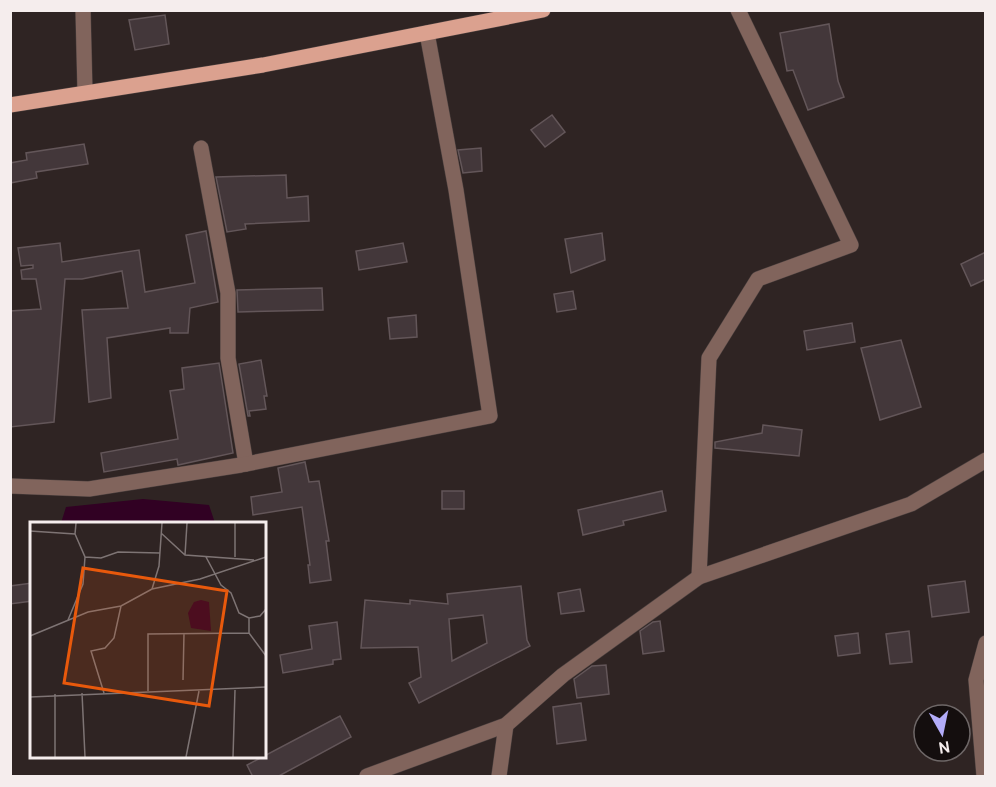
<svg xmlns="http://www.w3.org/2000/svg" width="996" height="787" font-family="Cabin,sans-serif">
	<rect width="100%" height="100%" fill="#2f2423"/>
	<path fill="#310123" d="M143 499 209 505 215 523H61L66 507Z"/>
	<g fill="#43373a" stroke="#635659" stroke-width="1.5" fill-rule="evenodd">
		<path d="M165 15 169 44 135 50 129 20Z"/>
		<path d="M829 24 838 81 844 97 808 110 793 70 787 71 780 33Z"/>
		<path d="M552 115 565 132 545 147 531 130Z"/>
		<path d="M84 144 88 164 36 172 37 178 10 183V163L27 160 26 153Z"/>
		<path d="M481 148 482 171 463 173 458 150Z"/>
		<path d="M286 175 287 198 308 196 309 221 245 224 246 229 227 232 216 177Z"/>
		<path d="M206 231 218 302 190 308 188 333H170V328L107 338 111 398 89 402 82 310 128 308 122 271 82 279H65L54 422 10 427V311L41 309 36 279H22L21 270 33 268V265L21 266 18 248 60 243 62 262 139 250 145 292 195 283 186 235Z"/>
		<path d="M602 233 605 260 571 273 565 239Z"/>
		<path d="M403 243 407 262 359 270 356 251Z"/>
		<path d="M986 252V279L971 286 961 264Z"/>
		<path d="M322 288 323 310 238 312 237 290Z"/>
		<path d="M573 291 576 309 557 312 554 294Z"/>
		<path d="M416 315 417 337 390 339 388 318Z"/>
		<path d="M852 323 855 342 807 350 804 331Z"/>
		<path d="M901 340 921 407 880 420 861 348Z"/>
		<path d="M261 360 267 396H264L266 409 249 411 250 416H248L239 364Z"/>
		<path d="M219 363 233 453 178 465 177 459 104 472 101 453 178 439 170 391 184 389 182 368Z"/>
		<path d="M763 425 802 430 799 456 715 448V442L762 433Z"/>
		<path d="M305 462 309 482 319 481 329 541H326L331 580 310 583 308 565H310L302 507 253 515 251 497 282 492 278 468Z"/>
		<rect x="442" y="491" width="22" height="18"/>
		<path d="M662 491 666 511 623 521 624 525 583 535 578 510Z"/>
		<path d="M965 581 969 612 932 617 928 586Z"/>
		<path d="M32 583V601L10 604V586Z"/>
		<path d="M521 586 527 640 530 646 419 703 409 683 421 677 418 647 361 648 365 600 410 604V600L448 604 447 594ZM483 615 487 643 452 661 449 619Z"/>
		<path d="M580 589 584 611 561 614 558 593Z"/>
		<path d="M660 621 664 651 643 654 640 631 653 622Z"/>
		<path d="M337 622 341 659 333 660V664L283 673 280 655 312 649 309 626Z"/>
		<path d="M909 631 912 662 890 664 886 634Z"/>
		<path d="M858 633 860 653 838 656 835 636Z"/>
		<path d="M606 665 609 694 577 698 574 679 592 666Z"/>
		<path d="M581 703 586 740 557 744 553 707Z"/>
		<path d="M340 716 351 737 277 777H253L247 765Z"/>
	</g>
	<g fill="none" stroke-linecap="round" stroke-linejoin="round">
		<g stroke="#4b403f" stroke-width="16">
			<g id="street">
				<path d="M83 10 85 92"/>
				<path d="M201 148 228 293V358L246 464"/>
				<path d="M10 486 89 489 241 465 490 416 456 190 427 33"/>
				<path d="M699 577 709 358 758 279 851 245 738 10"/>
				<path d="M367 776 506 725 563 675 699 577 911 504 986 460"/>
				<path d="M499 776 506 725"/>
				<path d="M984 776 976 680 986 643"/>
			</g>
		</g>
		<g stroke="#4b403f" stroke-width="16">
			<path id="primary" d="M10 105 263 65 543 10"/>
		</g>
		<use href="#street" stroke="#81645c" stroke-width="15"/>
		<use href="#primary" stroke="#dba18f" stroke-width="15"/>
	</g>
	<g transform="translate(30 522)">
		<rect width="236" height="236" fill="#2f2423"/>
		<path d="M171 78 179 80 181 109 161 106 158 91 164 80Z" fill="#310123"/>
		<path fill="none" stroke="#7e7474" stroke-width="1.5" d="M205 1V35M0 9 45 12M131 11 155 33 224 38M155 33 157 1M55 35 71 36 88 30 130 31M176 35 191 63 201 71 209 91 219 96V111L236 134M122 67 129 44 132 1M219 96 230 94 236 87M38 98 53 62 55 35 45 12 46 1M0 114 58 90 91 84 122 67 170 57 236 35M153 158 154 111M118 169V112L219 111M52 171 55 235M74 171 61 129 75 126 84 116 91 84M25 172V235M0 175 236 165M156 235 169 169M203 235 205 168"/>
		<path fill="#e8590c" fill-opacity="0.15" stroke="#e8590c" stroke-width="3" d="M53 46 197 69 179 184 34 161Z"/>
		<rect width="236" height="236" fill="none" stroke="#f5eded" stroke-width="3"/>
	</g>
	<rect width="996" height="787" fill="none" stroke="#f5eded" stroke-width="24"/>
	<g transform="translate(942 733) rotate(171)"><circle r="28" fill="#140e0e" stroke="#6e6767" stroke-width="1.5"/>
	<path d="M0-4.5L10 22L0 15L-10 22Z" fill="#b3acf9"/>
	<text y="-9" font-size="16" font-weight="bold" text-anchor="middle" fill="#f5eded">N</text>
	</g>
</svg>
